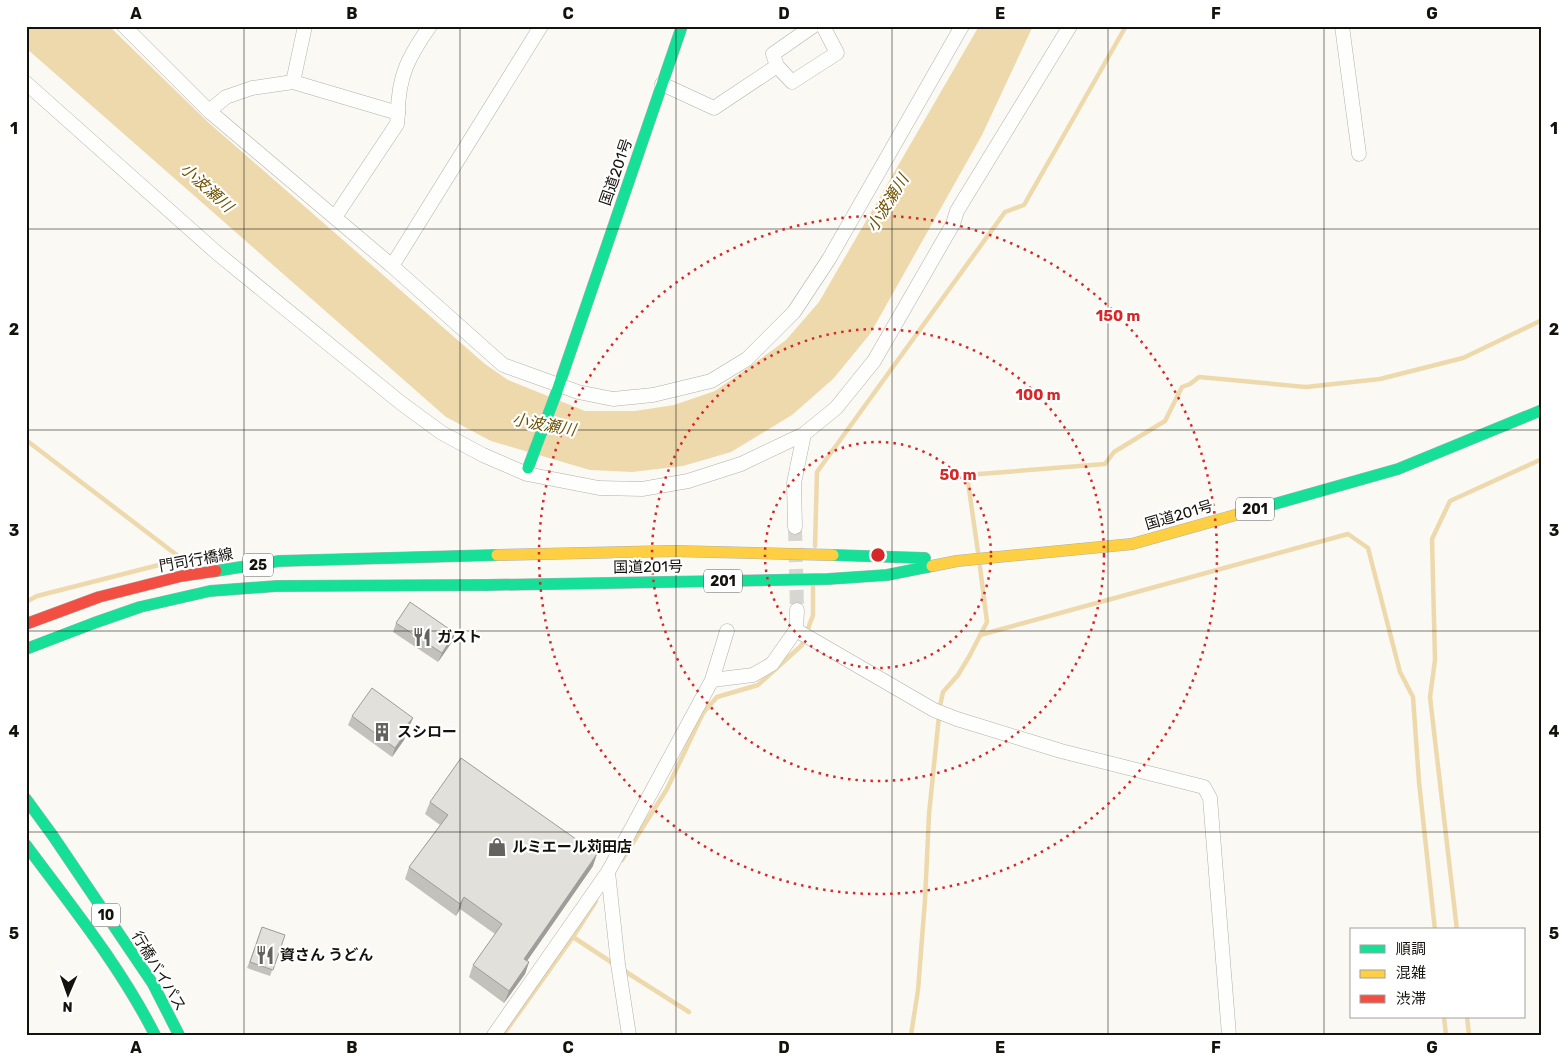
<svg xmlns="http://www.w3.org/2000/svg" width="1568" height="1061" font-family="Rubik,'Noto Sans JP',sans-serif">
	<rect width="100%" height="100%" fill="#faf9f4"/>
	<path fill="#eed9ac" d="M26 26H109L209 123 485 364 508 380 585 411H635L674 405 715 391 748 368 786 340 819 302 979 26H1033L982 135 870 334 833 379 792 415 731 452 683 466 632 472 590 470 491 441 446 417 26 48Z"/>
	<g fill="none" stroke-linecap="round" stroke-linejoin="round">
		<g stroke="#eed9ac" stroke-width="4.5">
			<path d="M26 440 182 559"/>
			<path d="M815 546 817 472 1005 212 1024 205 1126 26"/>
			<path d="M978 552 967 475 1105 464 1114 452 1165 421 1182 387 1190 384 1199 377 1306 387 1380 379 1463 358 1542 320"/>
			<path d="M26 602 37 596 202 554"/>
			<path d="M980 635 1348 534 1368 548 1400 672 1413 697 1419 782 1435 930"/>
			<path d="M622 860 667 789 703 713 717 697 758 685 802 645 813 615V587"/>
			<path d="M1457 930 1430 697 1435 660 1432 539 1450 501 1542 459"/>
			<path d="M573 937 596 901"/>
			<path d="M623 970 689 1012"/>
			<path d="M1444 1017 1446 1035"/>
			<path d="M1467 1017 1469 1035"/>
			<path d="M503 1035 573 937 614 964"/>
			<path d="M911 1035 918 990 925 900 929 814 940 706 943 692 958 675 970 655 987 622 980 567"/>
		</g>
		<path stroke="#d8d6d1" stroke-width="14" stroke-dasharray="14 7" stroke-linecap="butt" d="M795 527 797 610"/>
		<g stroke="#b1b0ab" stroke-width="15">
			<g id="street">
				<path d="M124 26 209 111 392 266 503 365 578 392 613 399 653 395 711 381 747 359 794 312 829 259 962 26"/>
				<path d="M813 26 773 54 777 66 792 82 837 53 823 26"/>
				<path d="M1342 26 1359 154"/>
				<path d="M293 82 305 26"/>
				<path d="M26 83 217 253 401 403 442 433 483 455 527 474 599 488 642 489 688 481 741 464 804 434 836 408 874 361 953 224 957 211 1070 26"/>
				<path d="M662 84 714 108 777 66"/>
				<path d="M209 111 226 97 252 88 293 82 398 113C398 76 409 56 430 26"/>
				<path d="M335 217 397 124 398 113"/>
				<path d="M392 266 541 26"/>
				<path d="M795 527 794 483 804 434"/>
				<path d="M796 630 934 710 957 719 1061 751 1204 787 1210 798 1229 1035"/>
				<path d="M712 680 753 675 772 664 796 630 797 610"/>
				<path d="M608 872 618 964 629 1035"/>
				<path d="M494 1035 608 872 712 680 727 631"/>
			</g>
		</g>
		<g stroke="#abb2b8" stroke-width="12">
			<g id="fast">
				<path d="M528 468 557 391 682 26"/>
				<path d="M1257 509 1398 469 1542 410"/>
				<path d="M833 555 925 558"/>
				<path d="M216 571 279 561 497 555"/>
				<path d="M487 585 828 579 887 575 932 566"/>
				<path d="M26 649 94 623 140 607 210 591 277 586 487 585"/>
				<path d="M26 799 53 836 153 984 179 1035"/>
				<path d="M26 845C72 907 120 966 155 1035"/>
			</g>
		</g>
		<g stroke="#abb2b8" stroke-width="12">
			<g id="slow">
				<path d="M497 555 673 551 833 555"/>
				<path d="M932 566 957 561 1132 544 1257 509"/>
			</g>
		</g>
		<g stroke="#abb2b8" stroke-width="12">
			<path id="jam" d="M26 624 99 597 182 576 216 571"/>
		</g>
		<use href="#street" stroke="#fefefd" stroke-width="14"/>
		<use href="#fast" stroke="#16e098" stroke-width="11"/>
		<use href="#slow" stroke="#ffcf43" stroke-width="11"/>
		<use href="#jam" stroke="#f24e42" stroke-width="11"/>
	</g>
	<g fill="#c2c1bb">
		<path d="M396 623 452 642 438 662 393 632Z"/>
		<path d="M352 716 409 727 407 730V731L404 740 392 757 348 725Z"/>
		<path d="M430 802 593 866 527 961 529 962 525 974 504 1003 469 977 473 965 495 934 460 909 456 916 405 879 409 867 440 825 425 814Z"/>
		<path d="M262 927 285 935 270 976 247 968Z"/>
	</g>
	<g fill="#9e9d99">
		<path d="M455 633 452 642 438 662 442 653Z"/>
		<path d="M413 718 409 727 401 738 404 728Z"/>
		<path d="M407 731 404 740 392 757 395 748Z"/>
		<path d="M597 854 593 866 520 971 524 959Z"/>
		<path d="M464 897 460 909 456 916 460 904Z"/>
		<path d="M529 962 525 974 504 1003 509 991Z"/>
	</g>
	<g fill="#e2e0da" stroke="#9e9d99">
		<path d="M410 602 455 633 442 653 396 623Z"/>
		<path d="M372 688 413 718 404 728 407 731 395 748 352 716Z"/>
		<path d="M461 758 597 854 524 959 529 962 509 991 473 965 502 924 464 897 460 904 409 867 448 815 430 802Z"/>
		<path d="M262 927 285 935 273 970 250 962Z"/>
	</g>
	<path fill="none" stroke="#14120c" stroke-width="1" stroke-opacity="0.55" d="M244 26V1035M460 26V1035M676 26V1035M892 26V1035M1108 26V1035M1324 26V1035M26 229H1542M26 430H1542M26 631H1542M26 832H1542"/>
	<g fill="none" stroke="#d62828" stroke-width="2.5" stroke-dasharray="2.5 5">
		<circle cx="878" cy="555" r="113"/>
		<circle cx="878" cy="555" r="226"/>
		<circle cx="878" cy="555" r="339"/>
	</g>
	<defs>
		<g id="restaurant-bare" transform="scale(1.5)"><path d="M-5-6h1v4h1v-4h1v4h1v-4h1v5L-1.5 .5V6h-2V.5L-5-1ZM5-6V6H3V1.5H1.5Q1.5-4 5-6Z" fill="#64635d" stroke="#fff" stroke-width="2.5" paint-order="stroke"/></g>
		<g id="building-bare" transform="scale(1.5)"><path d="M-4-6H4V6H1V3H-1V6H-4ZM-2.5-4.3h1.7v1.8h-1.7ZM.8-4.3h1.7v1.8H.8ZM-2.5-1h1.7V.8h-1.7ZM.8-1h1.7V.8H.8Z" fill="#64635d" stroke="#fff" stroke-width="2.5" paint-order="stroke"/></g>
		<g id="shop-bare" transform="scale(1.5)"><path d="M-5-2.5h2.3a2.7 3.5 0 0 1 5.4 0H5L5.5 6h-11ZM-1.5-2.5h3a1.5 2.3 0 0 0-3 0Z" fill="#64635d" stroke="#fff" stroke-width="2.5" paint-order="stroke"/></g>
	</defs>
	<g fill-rule="evenodd">
		<use href="#restaurant-bare" x="422" y="637"/>
		<use href="#building-bare" x="382" y="732"/>
		<use href="#shop-bare" x="497" y="847"/>
		<use href="#restaurant-bare" x="265" y="955"/>
	</g>
	<g text-anchor="middle" stroke-width="4.5" stroke-linejoin="round" paint-order="stroke">
		<g fill="#fff" stroke="#5a5955" stroke-width="1">
			<rect x="1236" y="497.5" width="38" height="23" rx="4"/>
			<rect x="243" y="553.5" width="30" height="23" rx="4"/>
			<rect x="704" y="569.5" width="38" height="23" rx="4"/>
			<rect x="92" y="903.5" width="28" height="23" rx="4"/>
		</g>
		<g font-size="14" font-weight="bold" fill="#14120c">
			<text x="1255" y="514">201</text>
			<text x="258" y="570">25</text>
			<text x="723" y="586">201</text>
			<text x="106" y="920">10</text>
		</g>
		<g font-size="15" fill="#14120c" stroke="#fff">
			<text transform="translate(616 172) rotate(-71)" y="5">国道201号</text>
			<text transform="translate(1179 515) rotate(-16)" y="5">国道201号</text>
			<text transform="translate(196 560) rotate(-10)" y="5">門司行橋線</text>
			<text transform="translate(648 567) rotate(-1)" y="5">国道201号</text>
			<text transform="translate(159 971) rotate(59)" y="5">行橋バイパス</text>
		</g>
		<g font-size="15" font-weight="bold" fill="#14120c" stroke="#fff" text-anchor="start">
			<text x="437" y="642">ガスト</text>
			<text x="397" y="737">スシロー</text>
			<text x="512" y="852">ルミエール苅田店</text>
			<text x="280" y="960">資さん うどん</text>
		</g>
		<g font-size="16" font-style="italic" fill="#6f5201" stroke="#fff">
			<text transform="translate(207 187) rotate(42)" y="6">小波瀬川</text>
			<text transform="translate(887 203) rotate(-58)" y="6">小波瀬川</text>
			<text transform="translate(544 424) rotate(10)" y="6">小波瀬川</text>
		</g>
	</g>
	<circle cx="878" cy="555" r="8" fill="#d62828" stroke="#fff" stroke-width="2.5"/>
	<g font-size="15" text-anchor="middle" font-weight="bold" fill="#d62828" stroke="#fff" stroke-width="4.5" stroke-linejoin="round" paint-order="stroke">
		<text x="1118" y="321">150 m</text>
		<text x="1038" y="400">100 m</text>
		<text x="958" y="480">50 m</text>
	</g>
	<rect width="1568" height="1061" fill="none" stroke="#ffffff" stroke-width="55"/>
	<rect x="1350" y="928" width="175" height="90" fill="#ffffff" stroke="#a1a09e"/>
	<rect x="1360" y="945" width="25" height="8" fill="#16e098" stroke="#a1a09e"/>
	<text x="1396" y="954" font-size="15" fill="#14120c">順調</text>
	<rect x="1360" y="970" width="25" height="8" fill="#ffcf43" stroke="#a1a09e"/>
	<text x="1396" y="978" font-size="15" fill="#14120c">混雑</text>
	<rect x="1360" y="995" width="25" height="8" fill="#f24e42" stroke="#a1a09e"/>
	<text x="1396" y="1004" font-size="15" fill="#14120c">渋滞</text>
	<g transform="translate(68 994) rotate(182)" stroke="#ffffff" stroke-width="4" paint-order="stroke">
	<path d="M0-4L9 19L0 12L-9 19Z" fill="#14120c"/>
	<text y="-8" font-size="14" font-weight="bold" text-anchor="middle" fill="#14120c">N</text>
	</g>
	<rect x="28" y="28" width="1512" height="1006" fill="none" stroke="#14120c" stroke-width="2"/>
	<g font-size="16" text-anchor="middle" font-weight="bold" fill="#14120c">
		<text x="136" y="19">A</text>
		<text x="352" y="19">B</text>
		<text x="568" y="19">C</text>
		<text x="784" y="19">D</text>
		<text x="1000" y="19">E</text>
		<text x="1216" y="19">F</text>
		<text x="1432" y="19">G</text>
		<text x="14" y="134">1</text>
		<text x="1554" y="134">1</text>
		<text x="14" y="335">2</text>
		<text x="1554" y="335">2</text>
		<text x="14" y="536">3</text>
		<text x="1554" y="536">3</text>
		<text x="14" y="737">4</text>
		<text x="1554" y="737">4</text>
		<text x="14" y="939">5</text>
		<text x="1554" y="939">5</text>
		<text x="136" y="1053">A</text>
		<text x="352" y="1053">B</text>
		<text x="568" y="1053">C</text>
		<text x="784" y="1053">D</text>
		<text x="1000" y="1053">E</text>
		<text x="1216" y="1053">F</text>
		<text x="1432" y="1053">G</text>
	</g>
</svg>
